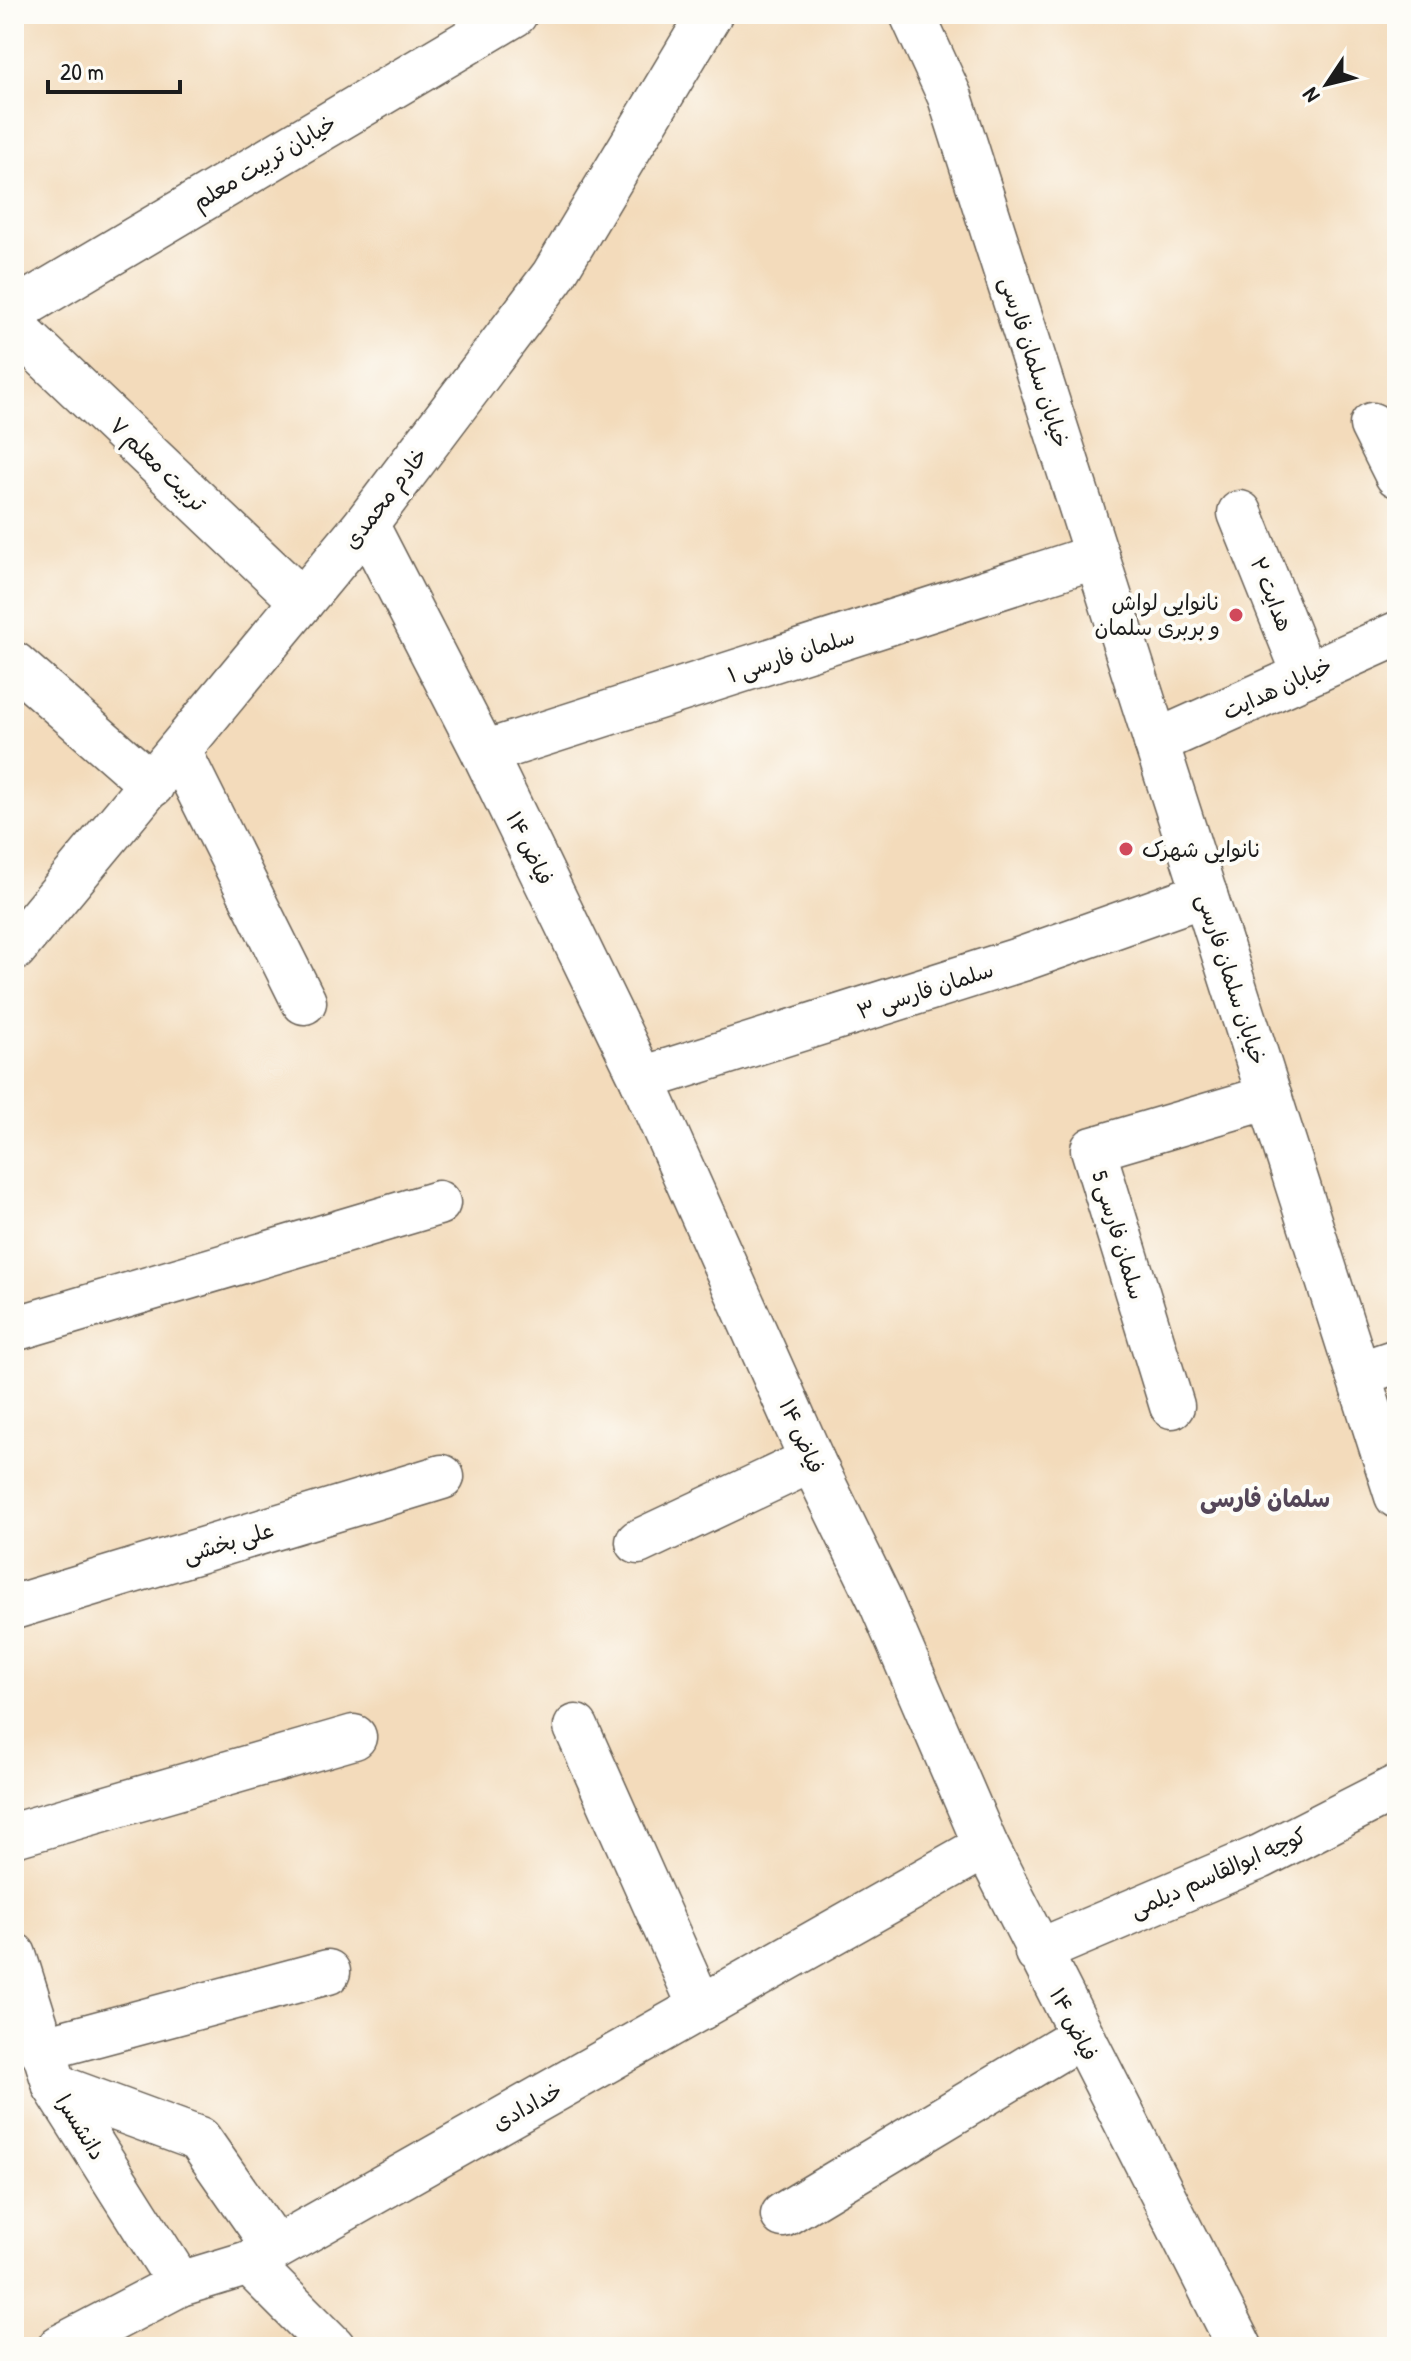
<svg xmlns="http://www.w3.org/2000/svg" width="1411" height="2361" font-family="'Patrick Hand','Playpen Sans Arabic',sans-serif">
	<rect width="100%" height="100%" fill="#fdfcf7"/>
	<filter id="ink" filterUnits="userSpaceOnUse"><feTurbulence type="fractalNoise" baseFrequency=".0125" numOctaves="2"/><feDisplacementMap in="SourceGraphic" scale="16" xChannelSelector="R" yChannelSelector="G"/><feConvolveMatrix kernelMatrix="1 2 1 2 8 2 1 2 1" color-interpolation-filters="sRGB"/></filter>
	<filter id="wash" filterUnits="userSpaceOnUse"><feTurbulence type="fractalNoise" baseFrequency=".006" numOctaves="4" result="noise"/><feDisplacementMap in="SourceGraphic" scale="32" xChannelSelector="R" yChannelSelector="G"/><feGaussianBlur stdDeviation="1.8" result="paint"/><feColorMatrix in="noise" values="0 0 0 0 0 0 0 0 0 0 0 0 0 0 0 0 0 1.4 0 .05"/><feComposite in="paint" operator="in"/></filter>
	<g filter="url(#wash)">
		<rect width="100%" height="100%" fill="#f3dbbb"/>
	</g>
	<g filter="url(#ink)">
		<g fill="none" stroke-linecap="round" stroke-linejoin="round">
			<g stroke="#675f54" stroke-width="47">
				<g id="minor">
					<path d="M14 327 302 601"/>
					<path d="M1372 425 1397 475"/>
					<path d="M1240 513 1305 675"/>
					<path d="M366 524 484 753 642 1079 812 1460 880 1600 986 1846 1240 2347"/>
					<path d="M14 664 152 785"/>
					<path d="M1156 742 1397 634"/>
					<path d="M179 751 304 1002"/>
					<path d="M484 753 1097 556"/>
					<path d="M14 949 366 524 553 276 710 14"/>
					<path d="M642 1079 1022 959 1205 894"/>
					<path d="M14 1329 438 1203"/>
					<path d="M1358 1374 1397 1361"/>
					<path d="M1172 1406 1093 1149 1270 1097"/>
					<path d="M638 1542 812 1460"/>
					<path d="M14 1607 442 1477"/>
					<path d="M576 1727 701 2008"/>
					<path d="M14 1835 354 1737"/>
					<path d="M1037 1952 1260 1857 1397 1787"/>
					<path d="M14 1955 55 2086 180 2284"/>
					<path d="M41 2049 328 1972"/>
					<path d="M55 2086 199 2139 275 2248"/>
					<path d="M783 2215 1081 2036"/>
					<path d="M249 2263 333 2347"/>
					<path d="M60 2347 180 2284 249 2263 986 1846"/>
				</g>
			</g>
			<g stroke="#675f54" stroke-width="47">
				<g id="major">
					<path d="M912 14 950 97 1397 1496"/>
					<path d="M14 311 515 14"/>
				</g>
			</g>
			<use href="#minor" stroke="#fff" stroke-width="44"/>
			<use href="#major" stroke="#fff" stroke-width="44"/>
		</g>
	</g>
	<g fill="#d1495b" stroke="#fdfcf7" stroke-width="3">
		<circle cx="1236" cy="615" r="8"/>
		<circle cx="1126" cy="849" r="8"/>
	</g>
	<g text-anchor="middle" stroke-width="8" stroke-linejoin="round" paint-order="stroke">
		<g font-size="22" fill="#1c1c1c" stroke="#fdfcf7">
			<text transform="translate(264 162) rotate(-31)" y="8">خیابان تربیت معلم</text>
			<text transform="translate(1035 362) rotate(72)" y="8">خیابان سلمان فارسی</text>
			<text transform="translate(158 464) rotate(44)" y="8">تربیت معلم ۷</text>
			<text transform="translate(385 498) rotate(-52)" y="8">خادم محمدی</text>
			<text transform="translate(1272 594) rotate(68)" y="8">هدایت ۲</text>
			<text transform="translate(791 655) rotate(-18)" y="8">سلمان فارسی ۱</text>
			<text transform="translate(1277 688) rotate(-25)" y="8">خیابان هدایت</text>
			<text transform="translate(530 848) rotate(64)" y="8">فیاض ۱۴</text>
			<text transform="translate(1232 979) rotate(72)" y="8">خیابان سلمان فارسی</text>
			<text transform="translate(925 990) rotate(-18)" y="8">سلمان فارسی ۳</text>
			<text transform="translate(1119 1235) rotate(73)" y="8">سلمان فارسی 5</text>
			<text transform="translate(802 1436) rotate(66)" y="8">فیاض ۱۴</text>
			<text transform="translate(228 1542) rotate(-17)" y="8">علی بخشی</text>
			<text transform="translate(1218 1872) rotate(-24)" y="8">کوچه ابوالقاسم دیلمی</text>
			<text transform="translate(1074 2024) rotate(63)" y="8">فیاض ۱۴</text>
			<text transform="translate(527 2106) rotate(-29)" y="8">خدادادی</text>
			<text transform="translate(81 2127) rotate(58)" y="8">دانشسرا</text>
		</g>
		<g font-size="22" fill="#1c1c1c" stroke="#fdfcf7" text-anchor="end">
			<text x="1220" y="610">نانوایی لواش<tspan x="1220" dy="25">و بربری سلمان</tspan></text>
			<text x="1142" y="857" text-anchor="start">نانوایی شهرک</text>
		</g>
		<g font-size="24" font-weight="bold" fill="#554759" stroke="#fdfcf7">
			<text x="1265" y="1507">سلمان فارسی</text>
		</g>
	</g>
	<rect width="1411" height="2361" fill="none" stroke="#fdfcf7" stroke-width="48"/>
	<g transform="translate(1327 84) rotate(235)" stroke="#fdfcf7" stroke-width="6" paint-order="stroke">
	<path d="M0-6L14 30L0 20L-14 30Z" fill="#1c1c1c"/>
	<text y="-12" font-size="22" font-weight="bold" text-anchor="middle" fill="#1c1c1c">N</text>
	</g>
	<path d="M48 80v12h132v-12" fill="none" stroke="#1c1c1c" stroke-width="4"/>
	<text x="60" y="80" font-size="24" fill="#1c1c1c" stroke="#fdfcf7" stroke-width="6" paint-order="stroke">20 m</text>
</svg>
